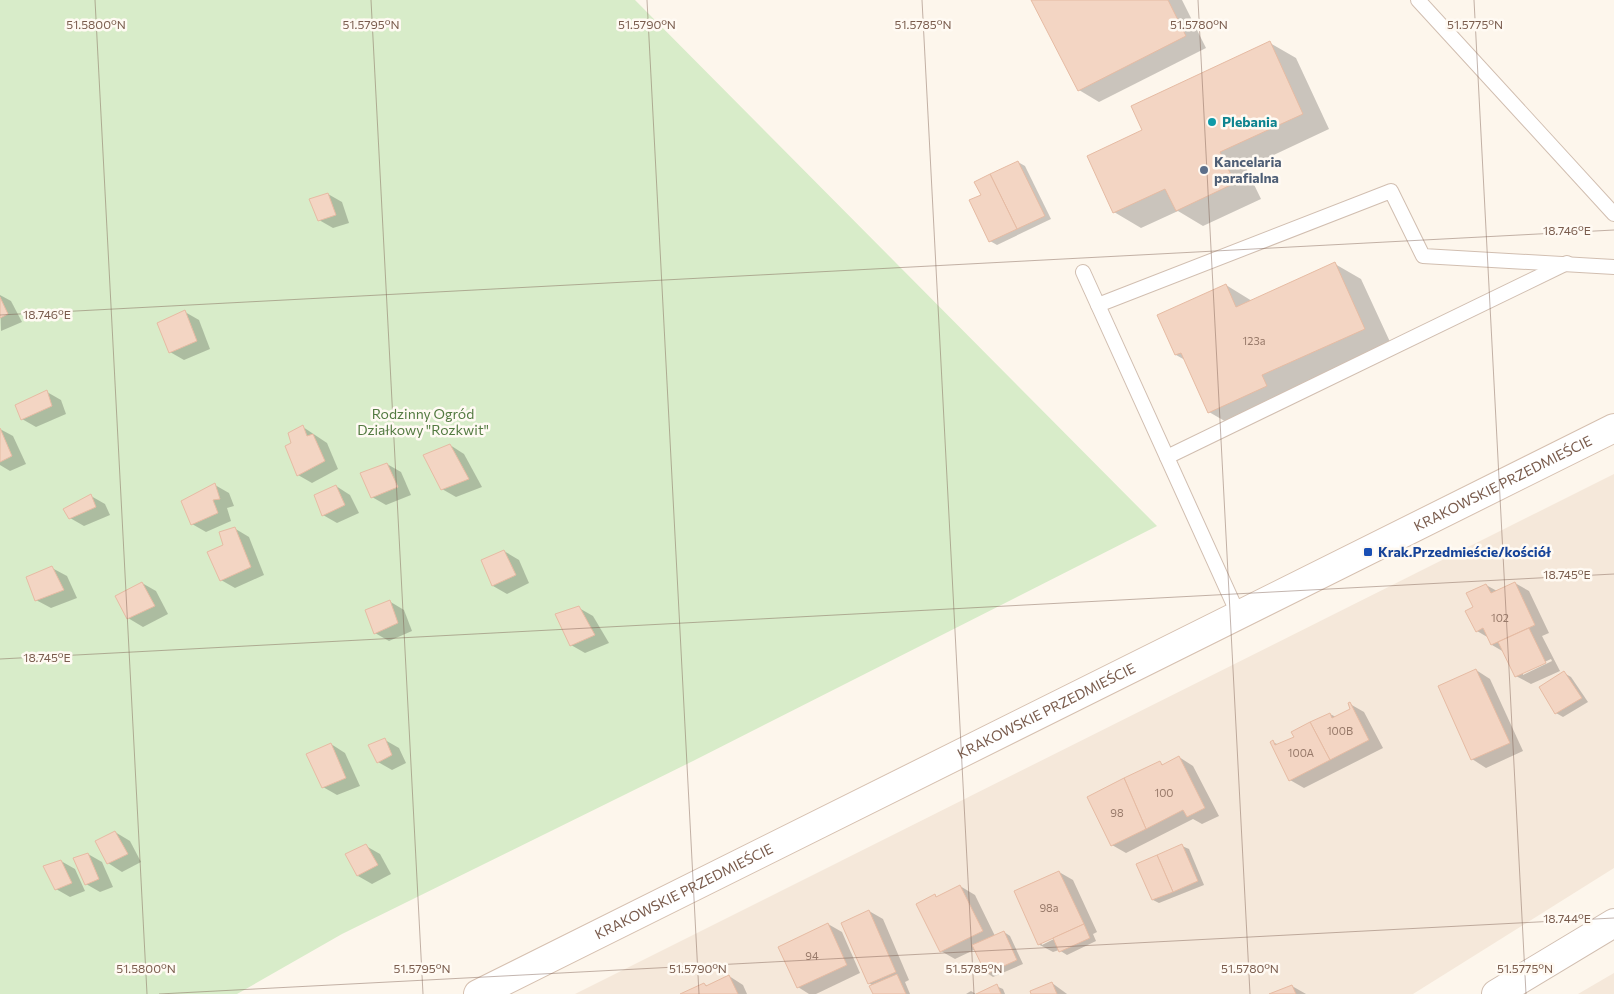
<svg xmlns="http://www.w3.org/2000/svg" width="1614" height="994" viewBox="0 0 1614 994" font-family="Commissioner,sans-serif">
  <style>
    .residential { fill: #f5e8da }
    .green { fill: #d8ecc9 }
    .shadow { fill: #0003; fill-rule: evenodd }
    .building { fill: #f3d5c3; stroke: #e6bba3 }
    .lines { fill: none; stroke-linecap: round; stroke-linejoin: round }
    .lane-casing { stroke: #d1beb0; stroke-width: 16 }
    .street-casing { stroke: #d1beb0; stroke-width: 30 }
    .secondary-casing { stroke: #d6c0b0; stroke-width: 30 }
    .lane { stroke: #fff; stroke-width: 14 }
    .street { stroke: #fff; stroke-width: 28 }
    .secondary { stroke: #fff; stroke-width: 28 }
    .ticks { fill: none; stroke: #7a5c4d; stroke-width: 1; stroke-opacity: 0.45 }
    .culture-dot { fill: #0f9aa8; stroke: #fffaf3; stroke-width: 2 }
    .service-dot { fill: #5c6f8a; stroke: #fffaf3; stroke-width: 2 }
    .transit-dot { fill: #1a4fb4; stroke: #fffaf3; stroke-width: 2 }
    .labels { text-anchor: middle; stroke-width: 5; stroke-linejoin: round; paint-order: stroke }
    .number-label { font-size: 11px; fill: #987a6a }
    .culture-label { font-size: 14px; font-weight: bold; fill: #0d838f; stroke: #fffaf3; text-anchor: start }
    .service-label { font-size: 14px; font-weight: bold; fill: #4e5e75; stroke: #fffaf3; text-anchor: start }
    .park-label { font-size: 14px; fill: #537a41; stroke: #fffaf3 }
    .street-label { font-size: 14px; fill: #7a5c4d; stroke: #fffaf3 }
    .transit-label { font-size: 14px; font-weight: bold; fill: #164399; stroke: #fffaf3; text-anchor: start }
    .ticks-label { font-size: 12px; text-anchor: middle; fill: #7a5c4d; stroke: #fffaf3; stroke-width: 5; stroke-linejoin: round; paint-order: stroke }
  </style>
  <rect width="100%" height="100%" fill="#fdf6ec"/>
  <g class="residential">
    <polygon points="1614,474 1614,868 1413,994 575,994"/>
    <polygon points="1614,973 1614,994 1578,994"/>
  </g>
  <polygon class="green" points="0,0 635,0 1157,526 693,761 342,934 237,994 0,994"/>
  <g class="shadow">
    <polygon points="1033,0 1182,0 1206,48 1099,102 1079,90"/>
    <polygon points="1270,43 1296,58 1329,129 1246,168 1261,199 1203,226 1178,211 1141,228 1114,212 1089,157 1144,131"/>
    <polygon points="1018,162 1025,166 1051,219 997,245 990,241 982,195"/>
    <polygon points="328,194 342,202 349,223 333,228 319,220"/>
    <polygon points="1335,264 1361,279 1391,344 1235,427 1209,412 1185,360 1176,355 1158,315 1226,285 1252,301"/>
    <polygon points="0,295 11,301 22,322 1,331"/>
    <polygon points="185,312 199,320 210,349 184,360 170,352"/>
    <polygon points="47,392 61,400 66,414 36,427 22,419"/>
    <polygon points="303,427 327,443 338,469 312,483 298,475 293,444"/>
    <polygon points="0,429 13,436 26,464 10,471 0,465"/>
    <polygon points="450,445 464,454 482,487 456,497 442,489"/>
    <polygon points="387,464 401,472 411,495 386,505 372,497"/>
    <polygon points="215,485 229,493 234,506 227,508 231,521 206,532 192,524"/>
    <polygon points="336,486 350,495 359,513 337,523 323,515"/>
    <polygon points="91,496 105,504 110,515 84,526 70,518"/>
    <polygon points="234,528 249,537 264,575 235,588 221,580 224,545"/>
    <polygon points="504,551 519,560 529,583 507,594 493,586 482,561"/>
    <polygon points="52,568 67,576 77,598 51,608 36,600"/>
    <polygon points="142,583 156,591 168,614 143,627 128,618 117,597"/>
    <path d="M1515,583L1529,591L1549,633L1542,636L1560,671L1531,684L1516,676L1504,652L1492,645L1489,638L1477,631L1475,607L1486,585L1497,591ZM1551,659L1552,661L1523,675V672Z"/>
    <polygon points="389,601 404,610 412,631 389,641 375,633"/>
    <polygon points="579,608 593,616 609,643 585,653 571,645"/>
    <polygon points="1476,670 1490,679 1523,751 1486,768 1472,759"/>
    <polygon points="1564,673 1571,677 1588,702 1563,717 1556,713 1541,687"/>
    <polygon points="1350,704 1364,712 1383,748 1304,788 1290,780 1273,742 1279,745 1295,738 1330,714 1336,717 1352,709"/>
    <polygon points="385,740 399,748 406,763 392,770 378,762"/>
    <polygon points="331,744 345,753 360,786 337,795 323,787"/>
    <polygon points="1179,757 1193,766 1219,816 1202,824 1193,819 1126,853 1112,845 1160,763 1164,765"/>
    <polygon points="115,832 130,841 141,862 122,872 108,863 97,842"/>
    <polygon points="366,846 380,854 391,874 372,884 358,876"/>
    <polygon points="1182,846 1189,849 1204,885 1159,903 1153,900"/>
    <polygon points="88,854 102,862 113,887 100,892 86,884"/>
    <polygon points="61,861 75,869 85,891 70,897 56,889"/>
    <path d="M1059,872L1073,880L1097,932L1093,934L1096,941L1067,955L1059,950L1053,952L1038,944ZM1054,936V939L1042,945L1041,942Z"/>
    <polygon points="960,886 975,895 995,936 1004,932 1010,936 1023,964 993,977 987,973 976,949 955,959 941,951 935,896 938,898"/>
    <polygon points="869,911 883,919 909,980 905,982 910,994 874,994 873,986 869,983"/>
    <polygon points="828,924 842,932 860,973 816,994 809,994 798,987"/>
    <polygon points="729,976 743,985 747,994 683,994 704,984 708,986"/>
    <polygon points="1052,983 1067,994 1033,994"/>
    <polygon points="996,986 1003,989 1005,994 979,994"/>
    <polygon points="1292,986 1306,994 1272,994"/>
    <polygon points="971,991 976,994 966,994"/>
  </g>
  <g class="building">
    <polygon points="1031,0 1168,0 1186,36 1078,91"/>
    <polygon points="1270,41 1303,114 1220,152 1235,183 1176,211 1165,189 1113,213 1087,156 1142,130 1131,106"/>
    <polygon points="1018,161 1045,216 1017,229 990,174"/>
    <polygon points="990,174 1017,229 989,242 969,200 981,195 974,182"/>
    <polygon points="328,193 336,215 318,221 309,199"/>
    <polygon points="1335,262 1365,329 1262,375 1267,386 1208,413 1181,353 1175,355 1157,315 1226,284 1236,307"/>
    <polygon points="0,297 8,314 0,318"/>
    <polygon points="185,310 197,341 169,353 157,323"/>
    <polygon points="47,390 52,406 21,420 15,405"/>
    <polygon points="303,425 307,436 313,434 325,461 297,476 285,446 291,443 288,433"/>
    <polygon points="0,428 12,456 0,462"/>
    <polygon points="450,444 469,479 441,490 423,455"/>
    <polygon points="387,463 398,487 371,498 360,473"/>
    <polygon points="215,483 220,499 213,500 218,513 191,525 181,501"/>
    <polygon points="336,485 345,505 322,516 314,495"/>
    <polygon points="91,494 96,507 69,519 63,509"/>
    <polygon points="235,527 251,567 220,581 207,552 223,545 219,532"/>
    <polygon points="504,550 516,575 492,586 481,560"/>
    <polygon points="52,566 64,590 35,601 26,577"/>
    <polygon points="142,582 155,606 127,619 115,596"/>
    <polygon points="1515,582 1535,625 1491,645 1483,628 1476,632 1465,611 1473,607 1466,593 1486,584 1491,593"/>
    <polygon points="390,600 398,623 374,634 365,610"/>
    <polygon points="579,606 595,635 570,646 555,614"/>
    <polygon points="1529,628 1546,663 1515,677 1498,642"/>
    <polygon points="1476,669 1510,743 1471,760 1438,686"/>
    <polygon points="1564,671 1582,698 1555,714 1539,687"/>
    <polygon points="1350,702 1369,740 1330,760 1310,722 1330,713 1332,718 1350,709 1348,703"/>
    <polygon points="1310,722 1330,760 1289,781 1270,742 1273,740 1275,745 1294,737 1291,732"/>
    <polygon points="385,738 392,755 377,763 368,745"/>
    <polygon points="331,743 346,778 322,788 306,754"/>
    <polygon points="1179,756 1205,808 1187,817 1183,810 1146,829 1124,778 1160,761 1162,765"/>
    <polygon points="1124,778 1146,829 1111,846 1087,797"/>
    <polygon points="115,831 128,854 107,864 95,841"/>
    <polygon points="366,844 378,865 357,876 345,854"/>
    <polygon points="1182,844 1198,881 1173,892 1157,855"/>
    <polygon points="88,853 99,879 85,885 73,858"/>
    <polygon points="1157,855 1173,892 1152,900 1136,864"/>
    <polygon points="61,860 72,883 55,890 43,866"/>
    <polygon points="1059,871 1084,924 1038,945 1014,891"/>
    <polygon points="960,885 983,931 940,952 916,904 935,894 936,897"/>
    <polygon points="869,910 896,972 868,984 841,923"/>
    <polygon points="828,923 847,965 797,988 778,947"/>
    <polygon points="1084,924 1090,938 1059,952 1053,938"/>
    <polygon points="1004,931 1017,960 986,974 972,945"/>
    <polygon points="897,974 906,994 873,994 869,986"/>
    <polygon points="729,975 738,994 680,994 704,983 706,986"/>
    <polygon points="1052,982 1057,994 1031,994 1030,991"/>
    <polygon points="997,984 1001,994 976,994"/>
    <polygon points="1292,985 1296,994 1269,994"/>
  </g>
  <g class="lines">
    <g class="lane-casing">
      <g id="lane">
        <polyline points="1418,0 1614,214"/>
        <polyline points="1083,272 1239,616"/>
        <polyline points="1098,305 1391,191 1423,256 1614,267"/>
        <polyline points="1167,457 1567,263"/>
      </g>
    </g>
    <g class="street-casing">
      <polyline id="street" points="1496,994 1614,923"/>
    </g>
    <g class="secondary-casing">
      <g id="secondary">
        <path id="s1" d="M478,994L1614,428"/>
      </g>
    </g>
    <use href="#lane" class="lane"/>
    <use href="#street" class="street"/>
    <use href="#secondary" class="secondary"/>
  </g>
  <path class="ticks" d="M95,0L147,994M371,0L423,994M647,0L699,994M922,0L974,994M1198,0L1250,994M1474,0L1526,994M0,315L1614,230M0,659L1614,574M159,994L1614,918"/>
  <circle class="culture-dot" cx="1212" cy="122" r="5"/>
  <circle class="service-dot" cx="1204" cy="170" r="5"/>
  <rect class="transit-dot" x="1363" y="547" width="10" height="10" rx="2.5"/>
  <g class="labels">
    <g class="number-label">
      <text x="1254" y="345">123a</text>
      <text x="1500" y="622">102</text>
      <text x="1340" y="735">100B</text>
      <text x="1301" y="757">100A</text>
      <text x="1164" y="797">100</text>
      <text x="1117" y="817">98</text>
      <text x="1049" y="912">98a</text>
      <text x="812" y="960">94</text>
    </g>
    <g class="culture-label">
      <text x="1222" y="127">Plebania</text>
    </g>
    <g class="service-label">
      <text x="1214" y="167">Kancelaria<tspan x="1214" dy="16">parafialna</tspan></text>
    </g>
    <g class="park-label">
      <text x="423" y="419">Rodzinny Ogród<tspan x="423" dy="16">Działkowy "Rozkwit"</tspan></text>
    </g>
    <g class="street-label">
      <text dy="5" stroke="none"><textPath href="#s1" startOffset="1145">KRAKOWSKIE PRZEDMIEŚCIE</textPath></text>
      <text dy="5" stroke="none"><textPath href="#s1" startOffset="635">KRAKOWSKIE PRZEDMIEŚCIE</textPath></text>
      <text dy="5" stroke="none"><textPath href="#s1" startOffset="230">KRAKOWSKIE PRZEDMIEŚCIE</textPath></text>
    </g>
    <g class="transit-label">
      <text x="1378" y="557">Krak.Przedmieście/kościół</text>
    </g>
  </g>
  <g class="ticks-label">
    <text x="96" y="29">51.5800°N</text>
    <text x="371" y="29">51.5795°N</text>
    <text x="647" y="29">51.5790°N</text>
    <text x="923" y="29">51.5785°N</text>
    <text x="1199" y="29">51.5780°N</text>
    <text x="1475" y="29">51.5775°N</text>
    <text x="1567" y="235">18.746°E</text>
    <text x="47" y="319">18.746°E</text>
    <text x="1567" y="579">18.745°E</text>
    <text x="47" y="662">18.745°E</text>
    <text x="1567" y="923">18.744°E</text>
    <text x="146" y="973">51.5800°N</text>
    <text x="422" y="973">51.5795°N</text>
    <text x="698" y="973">51.5790°N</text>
    <text x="974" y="973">51.5785°N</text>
    <text x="1250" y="973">51.5780°N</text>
    <text x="1525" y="973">51.5775°N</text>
  </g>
</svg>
